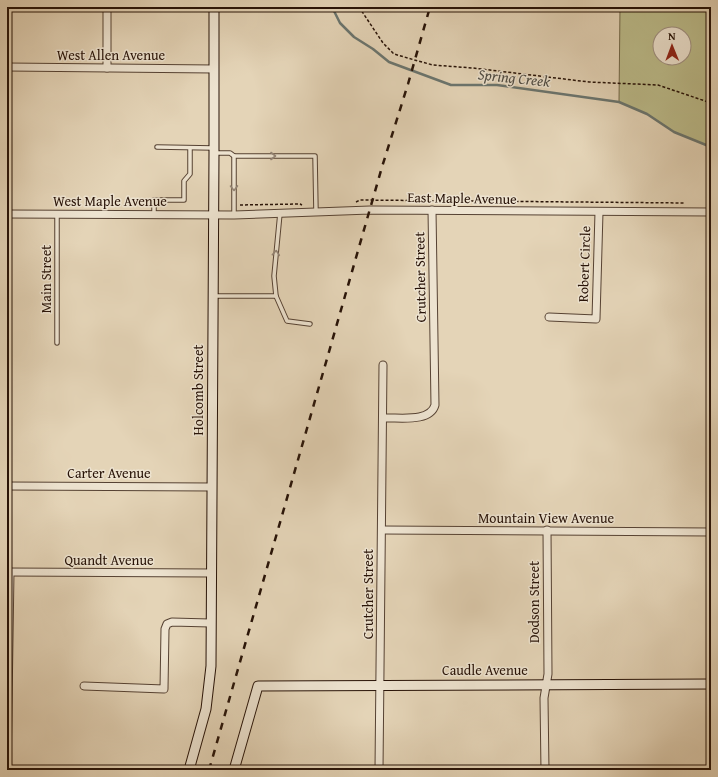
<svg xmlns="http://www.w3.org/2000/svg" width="718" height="777" viewBox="0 0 718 777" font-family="'Gentium Book Plus',serif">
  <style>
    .green { fill: #bbbb8a; stroke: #716648; fill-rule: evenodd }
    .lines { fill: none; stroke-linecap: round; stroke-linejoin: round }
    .stream { stroke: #6a756f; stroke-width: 2.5 }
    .lane-casing { stroke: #564233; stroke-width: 5.5 }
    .street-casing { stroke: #564233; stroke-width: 9 }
    .secondary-casing { stroke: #271207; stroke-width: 11 }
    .path { stroke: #271207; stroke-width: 1.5; stroke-dasharray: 3 2; stroke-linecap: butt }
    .lane { stroke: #ede3d0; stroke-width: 3.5 }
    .street { stroke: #ede3d0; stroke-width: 7 }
    .secondary { stroke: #ede3d0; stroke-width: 9 }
    .rail { stroke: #271207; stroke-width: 2.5; stroke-dasharray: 7 7; stroke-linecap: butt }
    .oneway { stroke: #948576 }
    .labels { text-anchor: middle; stroke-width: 3; stroke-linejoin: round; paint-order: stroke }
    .street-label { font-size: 14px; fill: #271207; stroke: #ede3d0 }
    .water-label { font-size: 15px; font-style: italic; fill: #4e4c44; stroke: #ede3d0 }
  </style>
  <rect width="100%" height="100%" fill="#e4d4b7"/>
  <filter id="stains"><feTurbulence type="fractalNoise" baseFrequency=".005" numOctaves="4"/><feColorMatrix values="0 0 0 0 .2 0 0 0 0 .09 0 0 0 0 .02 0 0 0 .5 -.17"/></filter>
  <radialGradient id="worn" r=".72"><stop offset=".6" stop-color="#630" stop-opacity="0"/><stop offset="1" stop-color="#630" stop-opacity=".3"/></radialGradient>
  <path class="green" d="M620,7H711V147L674,132L647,114L619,102ZM660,34H684V58H660Z"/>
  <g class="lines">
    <polyline class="stream" points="332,7 340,23 354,37 373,49 389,62 451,85 497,85 619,102 647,114 674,132 711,147"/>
    <g class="lane-casing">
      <g id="lane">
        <polyline points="157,147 213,148"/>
        <polyline points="215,153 230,153 234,156 234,215"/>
        <polyline points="234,156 315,156 316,212"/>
        <polyline points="57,214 57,343"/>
        <polyline points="154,214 154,200 184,200 184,181 190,174 190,148"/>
        <polyline points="214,296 276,296 274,276 280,213"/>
        <polyline points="276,296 287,321 310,324"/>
      </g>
    </g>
    <g class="street-casing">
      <g id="street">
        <polyline points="7,67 214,69"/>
        <polyline points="107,68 107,7"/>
        <polyline points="7,214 234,215 370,210 711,212"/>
        <polyline points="549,317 596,319 599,212"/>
        <path d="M383,418C398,417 430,423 435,405L432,210"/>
        <polyline points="7,486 212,487"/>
        <polyline points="382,530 711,532"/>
        <polyline points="7,572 211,573"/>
        <polyline points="711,684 711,763"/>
        <polyline points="84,686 164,689 165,629 167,624 172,622 210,623"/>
        <polyline points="7,770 10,572"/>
        <polyline points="379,770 383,365"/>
        <polyline points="545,770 544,698 548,674 547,530"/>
      </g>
    </g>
    <g class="secondary-casing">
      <g id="secondary">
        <polyline points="189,770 206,709 211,666 214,153 214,7"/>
        <polyline points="234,770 258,686 711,684"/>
      </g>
    </g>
    <g class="path">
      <polyline points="359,7 383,43 394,54 418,61 433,65 473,68 589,82 658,85 711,103"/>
      <polyline points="356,202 360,200 685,203"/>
      <polyline points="240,205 300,204 302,205"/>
    </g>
    <use href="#lane" class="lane"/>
    <use href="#street" class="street"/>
    <use href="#secondary" class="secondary"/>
    <polyline class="rail" points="209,770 382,167 408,84 430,7"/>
  </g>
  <defs><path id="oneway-chevron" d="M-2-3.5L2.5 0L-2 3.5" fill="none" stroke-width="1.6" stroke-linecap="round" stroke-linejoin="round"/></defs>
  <g class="oneway">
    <use href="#oneway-chevron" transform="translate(273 156)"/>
    <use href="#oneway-chevron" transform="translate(234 188) rotate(89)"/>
    <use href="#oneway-chevron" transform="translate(276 253) rotate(-85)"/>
  </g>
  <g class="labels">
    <g class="street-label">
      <text x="111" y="60">West Allen Avenue</text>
      <text transform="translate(462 198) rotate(1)" y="5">East Maple Avenue</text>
      <text x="110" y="206">West Maple Avenue</text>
      <text transform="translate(584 264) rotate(-88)" y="5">Robert Circle</text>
      <text transform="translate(420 277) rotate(-91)" y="5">Crutcher Street</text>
      <text transform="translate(46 279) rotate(-90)" y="5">Main Street</text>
      <text transform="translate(198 390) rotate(-90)" y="5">Holcomb Street</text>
      <text x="109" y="478">Carter Avenue</text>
      <text x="546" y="523">Mountain View Avenue</text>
      <text x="109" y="565">Quandt Avenue</text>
      <text transform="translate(368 594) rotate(-90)" y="5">Crutcher Street</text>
      <text transform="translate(534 602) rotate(-90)" y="5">Dodson Street</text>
      <text x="485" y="675">Caudle Avenue</text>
    </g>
    <g class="water-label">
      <text transform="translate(514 78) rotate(6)" y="5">Spring Creek</text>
    </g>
  </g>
  <rect width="718" height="777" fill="none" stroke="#e4d4b7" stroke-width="24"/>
  <rect x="8" y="8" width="702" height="761" fill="none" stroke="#271207" stroke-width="2"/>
  <rect x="12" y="12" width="694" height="753" fill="none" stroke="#271207"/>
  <g transform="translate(672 46) rotate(359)"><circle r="19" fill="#ede3d0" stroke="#9e8f80"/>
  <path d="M0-3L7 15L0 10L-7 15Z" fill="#8f2418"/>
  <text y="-6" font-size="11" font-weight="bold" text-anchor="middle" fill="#271207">N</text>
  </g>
  <rect width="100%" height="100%" filter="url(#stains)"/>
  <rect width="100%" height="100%" fill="url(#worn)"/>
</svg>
